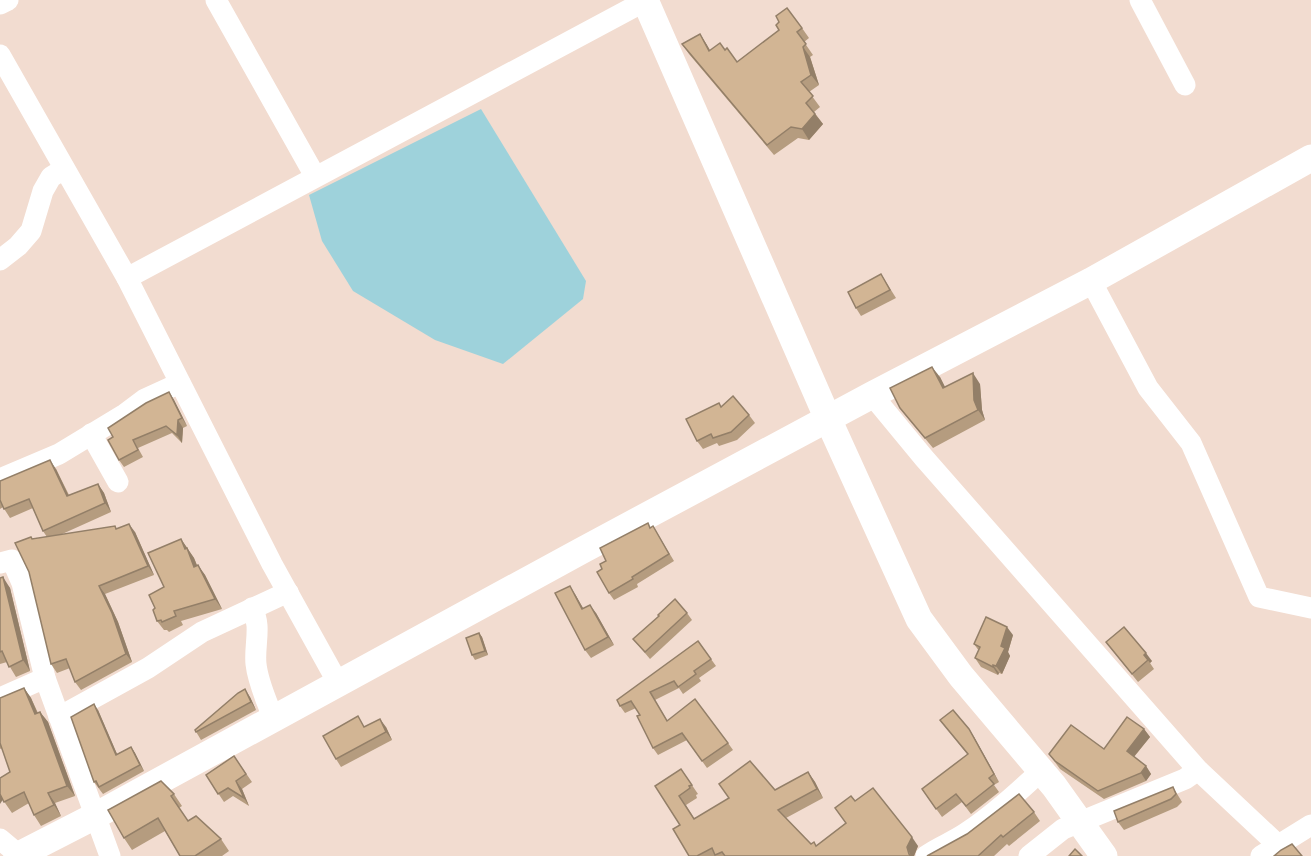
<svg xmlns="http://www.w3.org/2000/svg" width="1311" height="856" viewBox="0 0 1311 856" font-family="Cabin,sans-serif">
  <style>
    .water { fill: #9ed2db }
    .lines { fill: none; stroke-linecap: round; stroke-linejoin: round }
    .minor { stroke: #fff; stroke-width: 21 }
    .tertiary { stroke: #fff; stroke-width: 27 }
    .wall { fill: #b59c7f }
    .shaded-wall { fill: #937f68 }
    .building { fill: #d2b594; stroke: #937f68; stroke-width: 1.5 }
  </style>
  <rect width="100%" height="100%" fill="#f2dcd0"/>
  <polygon class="water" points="481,109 586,281 583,299 503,364 435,340 353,291 322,241 309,195"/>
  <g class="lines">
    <g class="minor">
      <polyline points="216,0 315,176"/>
      <polyline points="1140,0 1185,85"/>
      <polyline points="0,4 8,0"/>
      <polyline points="0,55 127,278 272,564 338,683"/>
      <polyline points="0,260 18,246 31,231 43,191 51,177 64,169"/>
      <polyline points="127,278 647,0"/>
      <polyline points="1091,281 1148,388 1191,443 1259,597 1311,608"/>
      <polyline points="872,395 924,458 1198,770 1278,845"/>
      <polyline points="91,434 118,482"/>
      <polyline points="0,479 59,454 125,414 145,399 180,383"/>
      <polyline points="0,563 12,560 22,583 45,678"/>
      <path d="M252,608C262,626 254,645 256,664C258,683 267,701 273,718"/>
      <polyline points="0,698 45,678 110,856"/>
      <polyline points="59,717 148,668 202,632 288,592"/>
      <polyline points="0,839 19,855"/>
      <path d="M926,856C938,847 953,842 966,833C993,815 1017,793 1041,771"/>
      <polyline points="1029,856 1063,829 1185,779 1198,770"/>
      <polyline points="1261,856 1311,825"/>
    </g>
    <g class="tertiary">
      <polyline points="645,0 828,419 919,619 961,676 1054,786 1104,856"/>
      <polyline points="17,856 95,816 581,551 872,395 1091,281 1311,158"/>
    </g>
  </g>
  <g class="wall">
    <polygon points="802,28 809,38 804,42 813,55 810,57 819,85 809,92 820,107 814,112 823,124 809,140 798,138 774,155 689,54 682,44 700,34 710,50 725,50 737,62 779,30"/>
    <polygon points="881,274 896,298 861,316 856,308"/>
    <polygon points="940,377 945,387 980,384 982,410 985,420 933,448 908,418 900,408"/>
    <polygon points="169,392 174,400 187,426 183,428 182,443 172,433 138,448 143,457 124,467 119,460 113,437"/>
    <polygon points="722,407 749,415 755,423 737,440 719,446 717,443 703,449 697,441"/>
    <polygon points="56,469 69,495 98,484 104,493 111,512 60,535 115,526 117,529 135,532 154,575 105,594 118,622 132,662 81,690 75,682 70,668 57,673 51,664 33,539 47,537 43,531 33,508 10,518 3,507 0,509 0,481"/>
    <polygon points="653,526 674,561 637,584 638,587 614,600 609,593 602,569 606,561"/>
    <polygon points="181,539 194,558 197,565 205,575 222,609 181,621 183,625 169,632 167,630 164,630 157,621 155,608 164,587"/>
    <polygon points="0,578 10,588 30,671 16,677 7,662 0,664"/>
    <polygon points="575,594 583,608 596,613 614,645 591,658 585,650"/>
    <polygon points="687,613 692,620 650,659 633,639"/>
    <polygon points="479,633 482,637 488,655 475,660 472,655"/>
    <polygon points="1013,635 1008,652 1010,656 1002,674 999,673 998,675 981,667 975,658 979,651 974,644"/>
    <polygon points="698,641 716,666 699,678 701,681 683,694 679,688 655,700 667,720 728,743 733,750 707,768 687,740 658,755 653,748 640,715 636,708 625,713 620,706"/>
    <polygon points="1106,642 1152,661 1150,663 1154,669 1138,682"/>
    <polygon points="24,688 31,698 38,713 40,712 48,722 75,796 55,803 61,816 41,826 34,815 29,803 12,813 3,800 10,772 2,748 0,749 0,698"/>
    <polygon points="250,697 256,710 201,740 195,730"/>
    <polygon points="98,710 117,754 131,747 135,753 144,771 103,794 94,782"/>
    <polygon points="940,720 969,729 974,737 999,782 994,785 999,792 971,814 962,802 942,817 922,789 968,755"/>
    <polygon points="365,726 386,727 392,740 341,767 336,759"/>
    <polygon points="1144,729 1150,737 1134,757 1146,766 1151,774 1146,781 1104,799 1060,769 1049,754 1104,749"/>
    <polygon points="234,756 252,782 242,789 249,806 233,796 224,802 206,775"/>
    <polygon points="681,769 698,794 696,795 697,798 686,805 694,818 775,790 808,772 815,782 823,798 786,818 811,844 816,846 846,823 835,808 855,801 918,846 914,856 689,856 680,825 655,786"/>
    <polygon points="1173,787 1182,802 1177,807 1124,830 1118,822"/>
    <polygon points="174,794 182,806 179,808 188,821 221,839 229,851 222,856 180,856 165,831 132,850 124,838 108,810"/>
    <polygon points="1034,812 1040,821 1009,846 1007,844 994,856 927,856"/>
  </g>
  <g class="shaded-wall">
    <polygon points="700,34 707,45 716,62 709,51"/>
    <polygon points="803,47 810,57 819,85 811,75"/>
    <polygon points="815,114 823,124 809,140 802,129"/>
    <polygon points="932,367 940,377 951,399 943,388"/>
    <polygon points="973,373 980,384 982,410 985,420 978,410 974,400"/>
    <polygon points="169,392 174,400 187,426 182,418"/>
    <polygon points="178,420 183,428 182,443 177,435"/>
    <polygon points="50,460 56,469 73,505 67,496"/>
    <polygon points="98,484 104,493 111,512 105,503"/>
    <polygon points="129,524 135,532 154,575 148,566"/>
    <polygon points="181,539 194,558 201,576 194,567"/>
    <polygon points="198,565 205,575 222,609 215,599"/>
    <polygon points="3,577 10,588 30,671 23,660"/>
    <polygon points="99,586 105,594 118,622 132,662 126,654"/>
    <polygon points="570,586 575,594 588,617 582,609"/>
    <polygon points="590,605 596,613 614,645 608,637"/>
    <polygon points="1007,627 1013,635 1008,652 1010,656 1002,674 996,666 1001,646"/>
    <polygon points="479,633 482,637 488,655 485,651"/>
    <polygon points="1146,653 1152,661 1150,663 1144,655"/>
    <polygon points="993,665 999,673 998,675 993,667"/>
    <polygon points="24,688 31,698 42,724 35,714"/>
    <polygon points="245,689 250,697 256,710 251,702"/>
    <polygon points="94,704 98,710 120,761 116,755"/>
    <polygon points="40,712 48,722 75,796 67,786"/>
    <polygon points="380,719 386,727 392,740 386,732"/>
    <polygon points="969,729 974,737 999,782 994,774"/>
    <polygon points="1144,729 1150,737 1132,759 1127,751"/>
    <polygon points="131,747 135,753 144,771 140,765"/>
    <polygon points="1146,766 1151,774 1146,781 1141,773"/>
    <polygon points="808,772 815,782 823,798 817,789"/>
    <polygon points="236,781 242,789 249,806 244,798"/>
    <polygon points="0,793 4,798 0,804"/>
    <polygon points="48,793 55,803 61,816 54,805"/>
    <polygon points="912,837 918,846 914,856 911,856 907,847"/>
  </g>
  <g class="building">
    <polygon points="787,8 802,28 797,32 806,44 803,47 811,75 801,82 813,96 806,103 815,114 802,129 791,127 767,145 682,44 700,34 709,51 720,43 725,50 727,48 737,62 779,30 776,25 779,22 776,16"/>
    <polygon points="881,274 890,290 856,308 848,292"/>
    <polygon points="932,367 943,388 973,373 974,400 978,410 925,438 900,408 890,388"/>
    <polygon points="169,392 182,418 178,420 177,435 166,426 133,440 138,450 119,460 108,440 113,437 108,428 146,403"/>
    <polygon points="733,396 749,415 731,432 713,438 711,434 697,441 686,419 719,403 721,407"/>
    <polygon points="50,460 67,496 98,484 105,503 43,531 29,499 4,509 0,500 0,481"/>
    <polygon points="648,523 650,528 653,526 669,554 632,577 633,579 609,593 597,572 602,569 600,564 606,561 600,548"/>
    <polygon points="129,524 148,566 99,586 112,613 126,654 75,682 66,659 51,664 29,572 15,543 31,537 32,539 115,526 116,529"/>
    <polygon points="181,539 185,549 187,548 194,567 198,565 215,599 174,611 176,616 162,622 161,620 157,621 153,610 155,608 149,595 164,587 148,553"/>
    <polygon points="3,577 23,660 9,667 2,651 0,652 0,578"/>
    <polygon points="570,586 582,609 590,605 608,637 585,650 555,593"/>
    <polygon points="675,599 687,613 645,652 633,639 659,616 658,615"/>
    <polygon points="986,617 1007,627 1001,646 1005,648 996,666 993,665 993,667 975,658 980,647 974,644"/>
    <polygon points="1124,627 1146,653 1144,655 1148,660 1132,674 1106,642"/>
    <polygon points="479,633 485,651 472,655 466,638"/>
    <polygon points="698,641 711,659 694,671 696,674 678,687 674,681 650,692 667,721 695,699 728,743 702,761 682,733 653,748 637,716 640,715 631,701 620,706 617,700"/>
    <polygon points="24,688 35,714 40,712 67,786 48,793 54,805 34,815 24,792 4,802 0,794 0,778 10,772 0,743 0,698"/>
    <polygon points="245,689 251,702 196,732 195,730 238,693"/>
    <polygon points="94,704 116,755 131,747 140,765 99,787 96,781 94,782 71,717"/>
    <polygon points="953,710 969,729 994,774 989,778 994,784 966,806 956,794 936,809 922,789 968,754 940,720"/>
    <polygon points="358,716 364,727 380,719 386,732 336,759 323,736"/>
    <polygon points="1127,717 1144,729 1127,751 1146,766 1141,773 1098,791 1055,761 1049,754 1071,725 1104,749"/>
    <polygon points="234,756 246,774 236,781 244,798 228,788 218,794 206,775"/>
    <polygon points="750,761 775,790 808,772 817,789 778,810 811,844 814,842 816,846 846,823 835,808 851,796 855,801 873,788 912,837 907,847 909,854 911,856 725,856 722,852 715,855 712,848 697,856 689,856 673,829 680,825 655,786 681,769 692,785 689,786 690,788 679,796 694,819 729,798 719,784"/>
    <polygon points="161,781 174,794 171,796 188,821 196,816 221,839 195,856 180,856 158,818 124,838 108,810"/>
    <polygon points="1173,787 1176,794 1171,799 1118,822 1114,811"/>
    <polygon points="1019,794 1034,812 1003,837 1001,835 978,856 927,856 967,834"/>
    <polygon points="1292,844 1302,856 1274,856 1281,850"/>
    <polygon points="1075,849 1082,856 1069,856"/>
  </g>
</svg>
